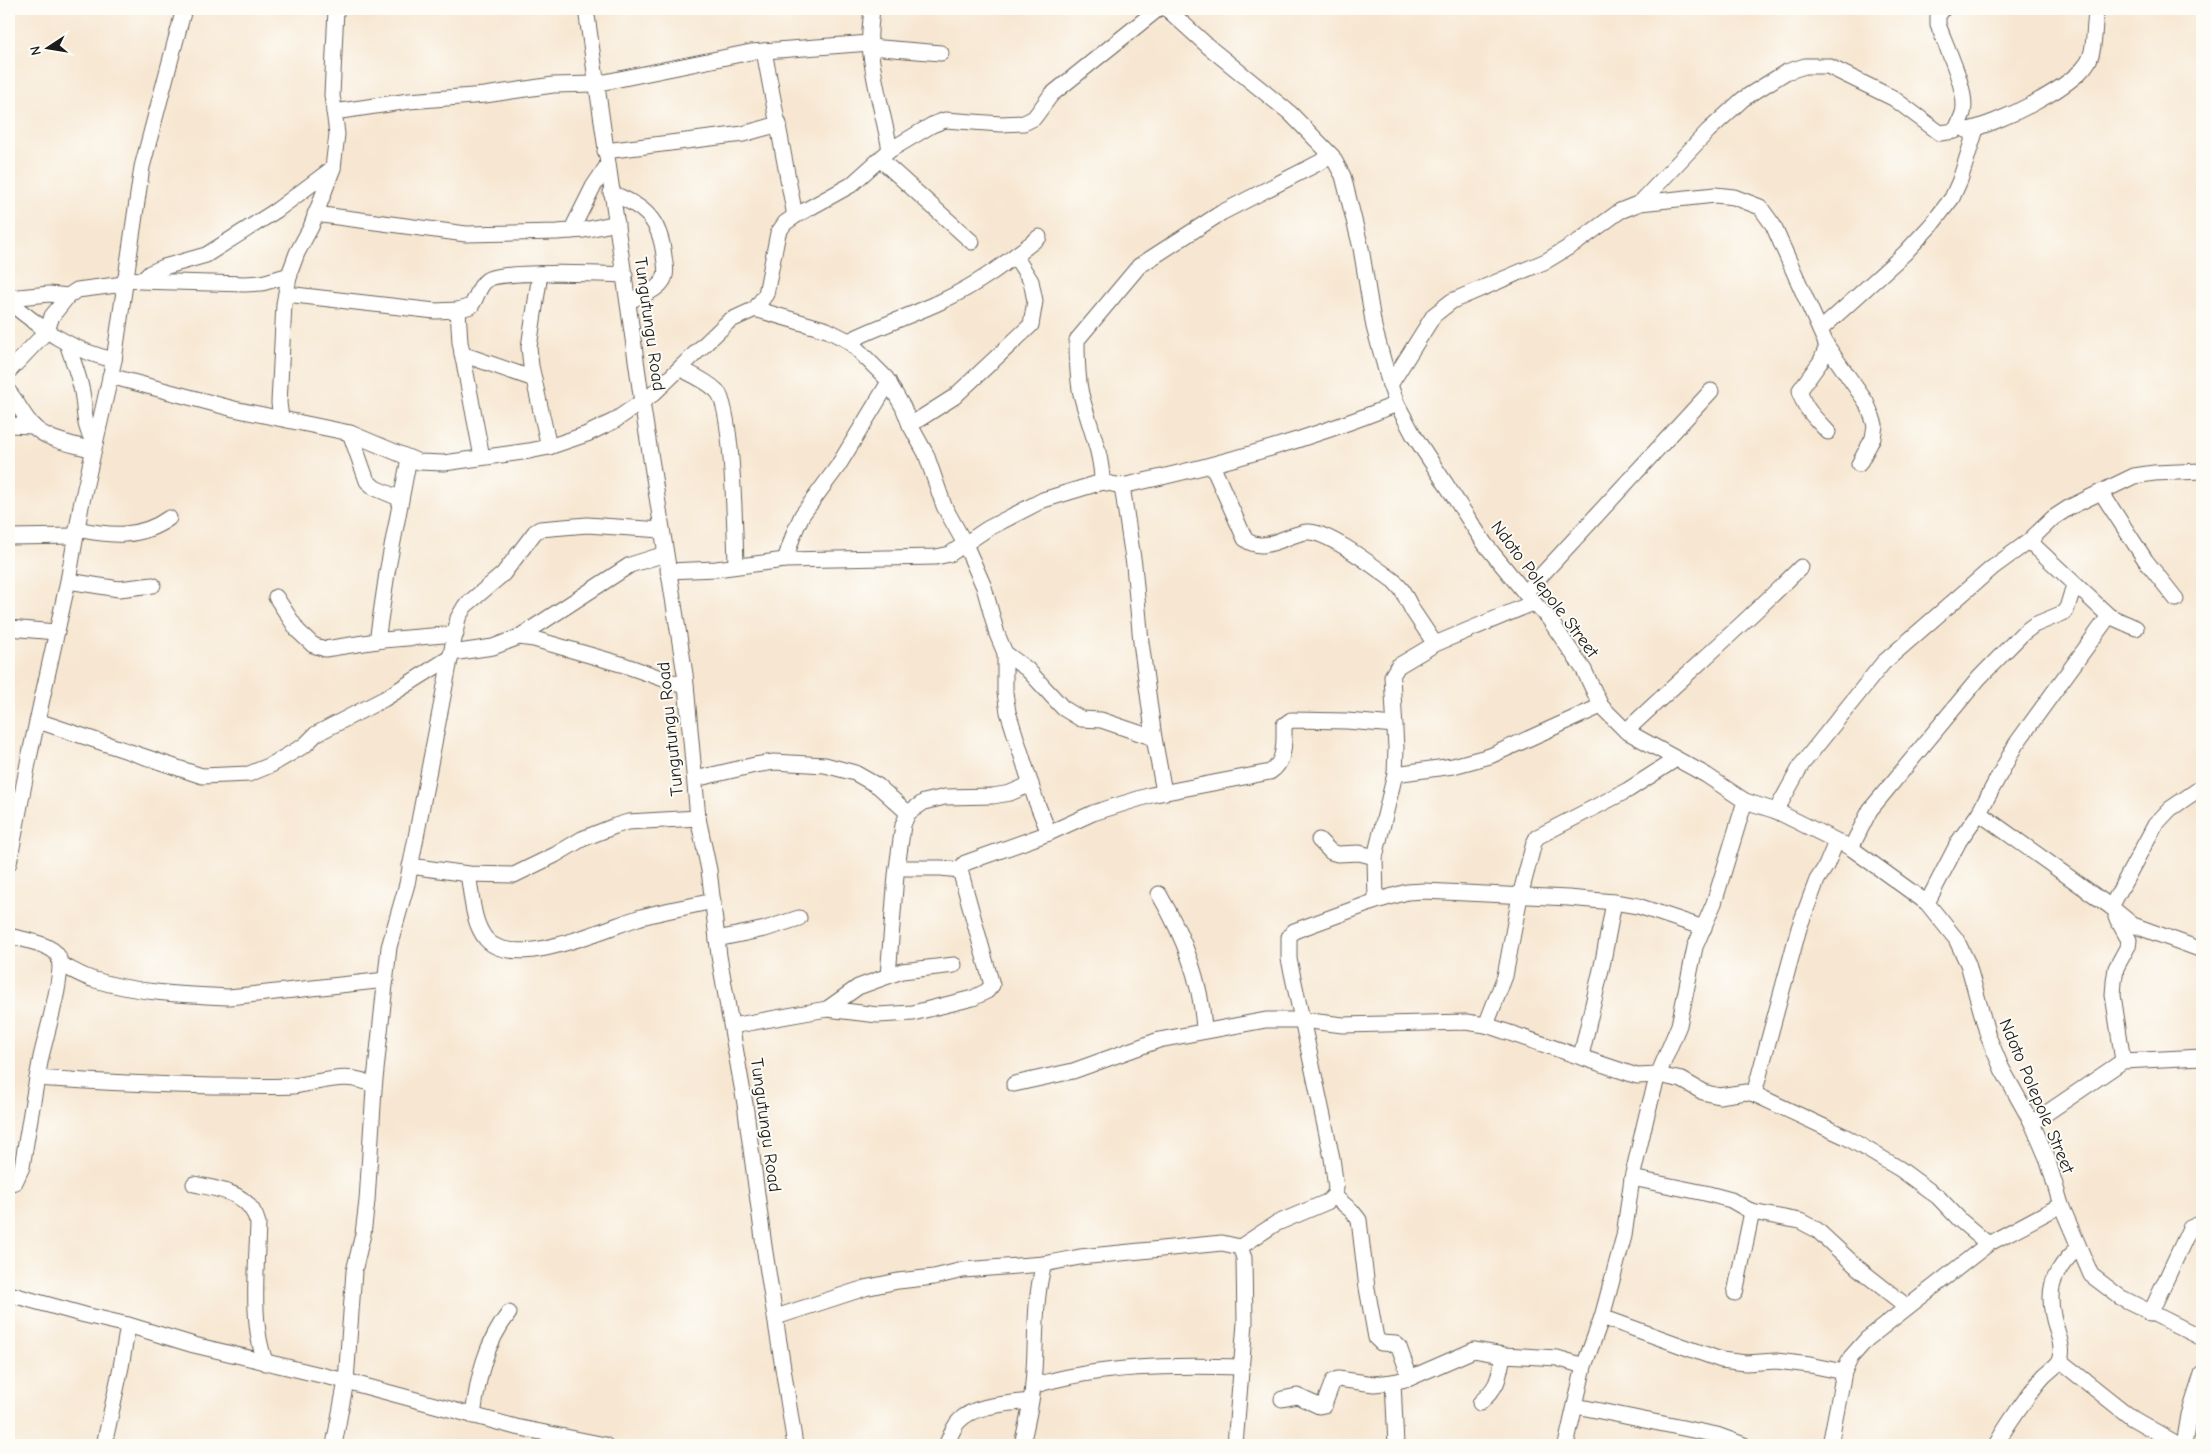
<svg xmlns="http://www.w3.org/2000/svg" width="2211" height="1454" viewBox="0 0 2211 1454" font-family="'Comic Neue',sans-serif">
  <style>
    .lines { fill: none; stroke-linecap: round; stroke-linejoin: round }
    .minor-casing { stroke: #69635c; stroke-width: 17 }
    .minor { stroke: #fff; stroke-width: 15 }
    .labels { text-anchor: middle; stroke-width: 4; stroke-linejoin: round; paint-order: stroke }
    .street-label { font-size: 18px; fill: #1c1c1c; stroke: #fdfcf7 }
  </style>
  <rect width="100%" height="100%" fill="#fdfcf7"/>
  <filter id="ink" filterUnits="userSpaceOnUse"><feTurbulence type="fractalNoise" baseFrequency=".02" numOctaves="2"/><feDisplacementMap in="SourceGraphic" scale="10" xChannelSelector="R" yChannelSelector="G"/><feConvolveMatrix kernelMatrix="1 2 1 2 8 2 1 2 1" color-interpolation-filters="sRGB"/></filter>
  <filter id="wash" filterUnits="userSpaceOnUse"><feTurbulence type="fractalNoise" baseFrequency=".0096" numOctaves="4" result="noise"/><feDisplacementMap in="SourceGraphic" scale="20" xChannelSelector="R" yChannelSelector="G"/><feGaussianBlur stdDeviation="1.12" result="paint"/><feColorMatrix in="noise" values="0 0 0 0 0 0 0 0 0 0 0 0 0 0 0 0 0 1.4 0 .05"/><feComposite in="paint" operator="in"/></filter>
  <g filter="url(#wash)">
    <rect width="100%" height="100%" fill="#f7e7d2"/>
  </g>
  <g filter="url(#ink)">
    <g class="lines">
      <g class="minor-casing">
        <g id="minor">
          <polyline points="586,9 642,402 685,674 698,818 709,870 719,956 745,1104 764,1246 795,1445"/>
          <path d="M872,9C871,20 869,32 870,44C872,79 884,115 890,150"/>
          <polyline points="1167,9 1210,48 1290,113 1332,156 1343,176 1361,248 1374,327 1390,385"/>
          <polyline points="870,47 941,53"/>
          <polyline points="764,51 795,216"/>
          <polyline points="334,112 409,101 485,95 553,85 595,84 751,52 870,43"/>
          <path d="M1966,130C1994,126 2080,85 2090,58C2096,43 2093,25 2097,9"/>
          <polyline points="605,151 743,134 779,124"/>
          <polyline points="881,160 972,242"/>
          <path d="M611,193C644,206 660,219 664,256C665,265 668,274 662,282C655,292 639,296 629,301"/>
          <path d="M1640,203L1708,131L1743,99L1786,72L1805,66H1828L1893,98L1940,133L1955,131C1958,125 1961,119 1963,113C1969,92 1945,45 1938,24V16L1943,9"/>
          <polyline points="315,214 466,234 557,232 584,230 617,223"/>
          <polyline points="571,231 593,187 607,166"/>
          <polyline points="540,274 529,347 531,366 549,447"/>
          <polyline points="125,279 143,280 150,273 164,267 206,255 277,210 333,168"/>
          <polyline points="139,281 245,284 262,283 290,275"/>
          <path d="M286,294L435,311L458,310L471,306C477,298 479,285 487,280C499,270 603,274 625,275"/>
          <polyline points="9,298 49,294 68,296"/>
          <path d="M9,302C44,330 69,350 114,360"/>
          <polyline points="755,309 827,330 849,341 886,378 903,407 910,425 926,454 944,506 965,544 984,587 997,634 1005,653 1005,693 1008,712 1036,801 1049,833"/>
          <polyline points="458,310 460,342 482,457"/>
          <polyline points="1820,330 1904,254 1932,224 1952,198 1960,180 1976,129"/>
          <path d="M849,341C879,326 910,316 940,302C977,285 1008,262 1039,237"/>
          <path d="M67,343C72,359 79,375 82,392C86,413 82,424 95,444"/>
          <path d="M1827,346L1821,361L1800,390C1802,407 1817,420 1828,432"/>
          <polyline points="462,354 534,379"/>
          <path d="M681,369C693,375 707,381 717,391C733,408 735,536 736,565"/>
          <polyline points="9,371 47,331 52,316 68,296 77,290 124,284"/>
          <polyline points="110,376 234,409 350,433 419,462 444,463 529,451 549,447 587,434 614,421 653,394 729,321 755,309 766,294 778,233 785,223 795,216 851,185 890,150 932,125 945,120 1001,124 1024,123 1034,118 1051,95 1158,9"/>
          <path d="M9,392C17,402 23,415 32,425C47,441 73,444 93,450"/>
          <polyline points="281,418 279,403 284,304 290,272 297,253 311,227 333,168 337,134 332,95 336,9"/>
          <polyline points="9,425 33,426"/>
          <polyline points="910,425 954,397 1031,325 1035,301 1031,281 1015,256"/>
          <polyline points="350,433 367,481 375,488 401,499"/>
          <polyline points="1859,464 1873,438 1875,425 1872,416 1866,402 1827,346 1773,225 1760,207 1734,197 1715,195 1640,203 1620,211 1579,241 1546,261 1452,301 1434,315 1390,385 1397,404 1413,434 1485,544 1525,593 1549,619 1584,670 1601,706 1626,731 1706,775 1745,801 1776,811 1851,848 1927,903 1956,939 1968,964 1988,1036 2002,1069 2032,1123 2047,1158 2061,1205 2091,1275 2120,1297 2202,1338"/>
          <path d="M1212,465L1245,539C1263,555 1286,534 1307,532C1327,530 1376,568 1394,581L1402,590L1413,611L1435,644"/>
          <path d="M1102,482C1102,452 1088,423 1081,394C1077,376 1077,358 1077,340L1139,266L1221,213L1332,156"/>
          <polyline points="1122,486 1134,565 1141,642 1154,738 1164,792"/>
          <polyline points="2101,492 2146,561 2176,599"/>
          <path d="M77,529C110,536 140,539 169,518"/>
          <polyline points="9,537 76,536"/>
          <polyline points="2029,541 2109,616 2136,628"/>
          <polyline points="785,560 794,533 802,515 838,466 889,382"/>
          <path d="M668,571L716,569L785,560L936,557L950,554L987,529L1043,500L1102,482L1122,486C1216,466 1308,440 1397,404"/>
          <polyline points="68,581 119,589 153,585"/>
          <polyline points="1525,593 1711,391"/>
          <polyline points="276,597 298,631 313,645 325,649 383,640 456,634"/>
          <polyline points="9,628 56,632"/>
          <polyline points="519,637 630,565 665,554"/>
          <polyline points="377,641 387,573 409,458"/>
          <polyline points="452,653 493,647 519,637 534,639 624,665 686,687"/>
          <polyline points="1005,653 1027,669 1063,708 1081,719 1101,720 1154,738"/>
          <polyline points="38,721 202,776 249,774 271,765 305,745 316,734 384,699 451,657"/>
          <path d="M1626,731C1684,676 1744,624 1801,567"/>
          <polyline points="1395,774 1453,766 1490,756 1601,706"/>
          <polyline points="695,779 755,765 774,762 825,765 855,773 878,786 908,813"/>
          <polyline points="1776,811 1802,764 1883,663 1992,568 2029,541 2053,518 2070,507 2134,476 2154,473 2202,471"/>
          <polyline points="1979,813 2111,907 2133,925 2202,950"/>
          <polyline points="1319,840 1331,852 1338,854 1359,853 1375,857"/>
          <polyline points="1851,848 1870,810 1979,678 2022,634 2034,625 2063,613 2067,608 2074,585"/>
          <polyline points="9,863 29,758 68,581 81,506 114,360 142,167 184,9"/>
          <polyline points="410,866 468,874 514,875 555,855 582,839 615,826 628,822 698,818"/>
          <polyline points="897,868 941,868 960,870"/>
          <path d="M468,874C472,895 472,922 486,939C514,971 604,929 638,918C662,911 688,907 713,901"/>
          <path d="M1159,894C1183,935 1202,983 1204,1031"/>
          <polyline points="1376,901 1375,857 1395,774 1396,748 1392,676 1398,666 1435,644 1533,603"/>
          <polyline points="1927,903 1959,841 1979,813 2016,744 2109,616"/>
          <polyline points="2111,907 2155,825 2170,809 2202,787"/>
          <polyline points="2116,917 2129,940 2128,946 2116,968 2114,982 2113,995 2123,1061"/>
          <path d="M9,936C21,939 52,944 58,956C66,970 45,1038 41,1057C34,1094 28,1130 22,1167L15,1182L9,1183"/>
          <polyline points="717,939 765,929 799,918"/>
          <path d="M60,964C71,969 83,977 95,980C137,993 185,995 229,997L386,980"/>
          <polyline points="888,976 896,875 903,825 908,813 924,802 945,797 993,796 1010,793 1031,784"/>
          <polyline points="827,1009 858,987 902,971 954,965"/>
          <polyline points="1486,1025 1505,976 1520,896 1534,843 1537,837 1628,790 1676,759"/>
          <path d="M732,1026L827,1009L878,1015L913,1013L973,998L987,991L992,985L960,870L965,863L1049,833L1093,813L1151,795L1270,772C1286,762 1284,742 1284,725L1291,720L1347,721L1395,725"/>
          <polyline points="1581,1056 1603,961 1614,902"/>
          <path d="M37,1078C102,1082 166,1086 231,1086C252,1086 272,1087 293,1086C320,1083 349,1070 374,1086"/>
          <polyline points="1014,1084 1073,1071 1159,1040 1266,1020 1302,1020 1343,1025 1466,1022 1486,1025 1637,1076 1658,1075 1682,1080 1703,1092 1719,1096 1746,1092 1754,1094 1846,1137 1900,1169 1938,1197 1961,1221 1988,1244"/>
          <polyline points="1754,1094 1799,928 1817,880 1826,866 1836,842"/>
          <polyline points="2032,1123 2123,1061 2202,1057"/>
          <polyline points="1632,1178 1705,1193 1731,1200 1752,1212 1800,1221 1817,1230 1858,1268 1906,1306"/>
          <path d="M194,1184C222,1190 249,1192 258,1223C257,1264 250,1326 266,1363"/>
          <polyline points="1334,1196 1352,1211 1359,1220 1367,1288 1376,1338 1381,1343 1396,1344 1399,1347 1410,1378"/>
          <polyline points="1240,1247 1275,1224 1327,1202 1334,1196 1336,1188 1332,1158 1289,959 1289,937 1294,931 1376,901 1407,892 1424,891 1568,898 1614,902 1638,906 1704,928"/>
          <polyline points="1735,1293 1752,1212"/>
          <polyline points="9,1294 85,1315 128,1325 194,1345 346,1381 516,1427 605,1445"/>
          <polyline points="2150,1314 2190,1228 2202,1223"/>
          <polyline points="776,1317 865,1288 898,1281 934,1277 963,1270 1044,1264 1080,1257 1222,1243 1240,1247 1244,1258 1245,1323 1235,1445"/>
          <polyline points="1602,1317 1721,1360 1746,1363 1776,1361 1810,1365 1844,1372"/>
          <polyline points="2060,1361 2132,1418 2179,1445"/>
          <polyline points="1393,1382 1396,1445"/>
          <path d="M1033,1386C1100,1365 1173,1365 1242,1367"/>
          <polyline points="1282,1399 1297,1396 1319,1406 1324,1405 1333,1381 1338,1379 1374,1384 1393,1382 1410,1378 1474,1350 1503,1355 1557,1358 1584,1366"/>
          <path d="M1480,1403C1499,1385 1498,1381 1503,1355"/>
          <polyline points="1576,1406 1717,1435 1744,1445"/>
          <path d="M473,1416C478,1377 485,1344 509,1313"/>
          <polyline points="104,1445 121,1367 128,1325"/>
          <polyline points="334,1445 346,1381 354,1271 363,1234 367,1201 374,1089 389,947 407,884 458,618 465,606 503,574 535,532 540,529 587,525 662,530"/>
          <path d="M946,1445C950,1438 953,1427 959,1421C975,1404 1009,1404 1030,1401"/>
          <path d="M1022,1445C1026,1425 1032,1404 1033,1384C1037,1344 1033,1302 1044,1264"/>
          <polyline points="1566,1445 1584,1366 1602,1317 1624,1236 1632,1178 1647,1114 1658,1075 1679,1025 1695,947 1714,903 1745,801"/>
          <polyline points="1830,1445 1844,1372 1851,1357 1867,1339 1988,1244 2061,1205"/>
          <path d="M1996,1445C2004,1429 2031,1390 2044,1376C2049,1371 2057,1366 2060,1360C2064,1351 2059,1338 2057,1330C2045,1294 2050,1273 2078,1248"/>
          <polyline points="2184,1445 2189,1415 2202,1374"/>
        </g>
      </g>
      <use href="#minor" class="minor"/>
    </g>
  </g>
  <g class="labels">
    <g class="street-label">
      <text transform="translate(650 324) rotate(82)" y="6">Tungutungu Road</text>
      <text transform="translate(1545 589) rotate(53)" y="6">Ndoto Polepole Street</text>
      <text transform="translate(670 729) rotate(-96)" y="6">Tungutungu Road</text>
      <text transform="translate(2037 1096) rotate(67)" y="6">Ndoto Polepole Street</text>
      <text transform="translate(766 1125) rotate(82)" y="6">Tungutungu Road</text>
    </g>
  </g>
  <rect width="2211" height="1454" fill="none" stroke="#fdfcf7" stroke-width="30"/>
  <g transform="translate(48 48) rotate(258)" stroke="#fdfcf7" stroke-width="4" paint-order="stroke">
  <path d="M0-4L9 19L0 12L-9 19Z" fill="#1c1c1c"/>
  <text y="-8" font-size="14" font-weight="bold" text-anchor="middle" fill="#1c1c1c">N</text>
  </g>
</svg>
